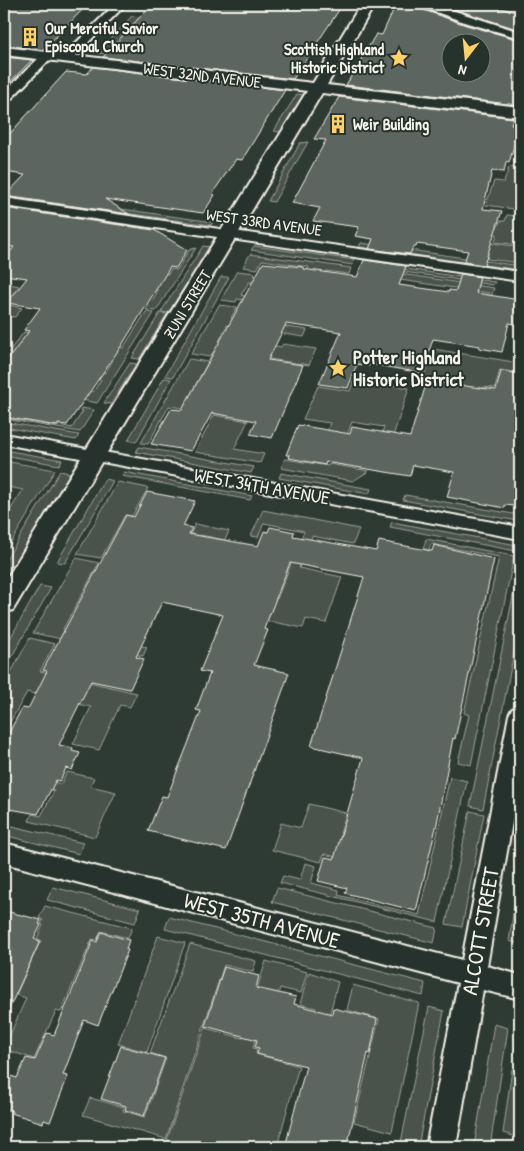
<svg xmlns="http://www.w3.org/2000/svg" width="524" height="1151" viewBox="0 0 524 1151" font-family="'Patrick Hand',sans-serif">
  <style>
    .green { fill: #48524c; stroke: #9ea29a }
    .building { fill: #5c655e; stroke: #f4f1e8; fill-rule: evenodd }
    .lines { fill: none; stroke-linecap: round; stroke-linejoin: round }
    .minor-casing { stroke: #f4f1e8; stroke-width: 4 }
    .tertiary-casing { stroke: #f4f1e8; stroke-width: 4 }
    .minor { fill: #26332d; fill-rule: evenodd }
    .tertiary { fill: #26332d; fill-rule: evenodd }
    .labels { text-anchor: middle; stroke-width: 4; stroke-linejoin: round; paint-order: stroke }
    .far-poi-label { font-size: 16px; font-weight: bold; fill: #f4f1e8; stroke: #26332d; text-anchor: start }
    .far-street-label { font-size: 16px; fill: #f4f1e8; stroke: #26332d }
    .poi-label { font-size: 19px; font-weight: bold; fill: #f4f1e8; stroke: #26332d; text-anchor: start }
    .street-label { font-size: 19px; fill: #f4f1e8; stroke: #26332d }
    .near-street-label { font-size: 22px; fill: #f4f1e8; stroke: #26332d }
  </style>
  <rect width="100%" height="100%" fill="#2e3b34"/>
  <filter id="ink" filterUnits="userSpaceOnUse"><feTurbulence type="fractalNoise" baseFrequency=".02" numOctaves="2"/><feDisplacementMap in="SourceGraphic" scale="10" xChannelSelector="R" yChannelSelector="G"/><feConvolveMatrix kernelMatrix="1 2 1 2 8 2 1 2 1" color-interpolation-filters="sRGB"/></filter>
  <g filter="url(#ink)">
    <g class="green">
      <polygon points="132,16 140,17 118,40 184,48 186,63 97,53"/>
      <polygon points="297,94 303,95 280,132 274,131"/>
      <polygon points="308,142 274,202 268,201 300,143"/>
      <polygon points="509,167 520,169 520,210 486,205 494,181 504,182"/>
      <polygon points="114,208 213,222 211,225 111,211"/>
      <polygon points="507,215 520,216 520,245 495,242 497,234 477,232 479,224 498,227 500,221 505,221"/>
      <polygon points="472,240 520,247 520,263 487,259 489,249"/>
      <polygon points="361,243 520,266 520,270 359,247"/>
      <polygon points="203,246 210,247 168,313 161,312"/>
      <polygon points="254,246 354,260 353,265 251,250"/>
      <polygon points="196,248 156,311 146,310 158,291 152,289 160,273 168,274 171,269 177,270 189,250"/>
      <polygon points="250,254 351,268 349,274 326,271 324,276 306,273 309,267 262,260 257,269 243,267"/>
      <polygon points="372,264 495,282 493,285 370,267"/>
      <polygon points="368,269 494,288 491,297 488,297 489,293 366,275"/>
      <polygon points="237,271 255,273 254,276 316,291 249,282 241,295 248,297 246,300 237,299 236,302 221,300"/>
      <polygon points="221,277 229,277 173,377 165,376"/>
      <polygon points="4,283 19,286 5,304 22,308 15,317 4,316"/>
      <polygon points="219,305 237,307 231,318 307,330 304,337 227,325 219,341 269,349 271,345 281,347 283,344 316,349 309,365 214,351 210,357 191,354"/>
      <polygon points="146,312 154,313 97,403 82,400 88,391 93,392 101,380 97,379 101,372 105,373 112,362 32,359 6,355 24,332 123,348"/>
      <polygon points="160,313 167,314 139,359 132,358"/>
      <polygon points="433,349 520,363 520,373 500,370 495,388 483,387 477,410 449,398 453,383 423,378"/>
      <polygon points="189,359 208,362 183,408 169,406 148,444 141,443"/>
      <polygon points="130,363 136,364 111,404 104,403"/>
      <polygon points="164,378 171,379 136,442 128,440"/>
      <polygon points="354,379 409,388 389,448 378,446 384,427 352,422 347,435 327,432 330,423 303,419 318,386 350,391"/>
      <polygon points="4,398 19,400 7,418 57,427 59,425 72,428 83,411 80,410 81,408 94,410 80,432 4,419"/>
      <polygon points="214,415 248,421 234,449 264,454 260,463 195,452"/>
      <polygon points="4,422 79,435 76,440 4,427"/>
      <polygon points="139,447 254,467 251,473 136,452"/>
      <polygon points="4,450 62,460 59,465 4,455"/>
      <polygon points="285,459 328,466 329,464 369,471 353,481 281,468"/>
      <polygon points="4,461 55,470 4,554 4,520 23,490 4,486"/>
      <polygon points="60,471 70,473 4,582 4,563"/>
      <polygon points="124,472 252,496 250,500 122,476"/>
      <polygon points="281,473 371,489 369,494 279,478"/>
      <polygon points="105,479 113,481 65,563 57,562"/>
      <polygon points="118,482 148,488 132,516 125,515 101,558 77,554"/>
      <polygon points="405,495 519,515 518,521 403,500"/>
      <polygon points="263,510 359,529 353,544 312,536 299,568 342,577 326,623 306,619 303,628 253,618 262,596 277,599 304,531 264,523 258,537 251,536"/>
      <polygon points="392,522 517,545 516,551 390,527"/>
      <polygon points="195,524 229,531 225,540 200,535 195,545 186,544"/>
      <polygon points="426,539 514,556 471,765 458,762 469,715 464,713 499,557 431,544 429,550 423,549"/>
      <polygon points="76,558 99,563 63,629 147,647 143,656 33,633"/>
      <polygon points="520,562 520,621 483,809 470,806"/>
      <polygon points="40,586 51,588 4,670 4,649"/>
      <polygon points="30,638 55,644 40,671 137,693 130,707 120,705 99,750 73,744 91,707 27,692 4,733 4,685"/>
      <polygon points="67,772 94,778 90,786 116,792 95,837 29,821 32,814 41,816 54,791 42,787 46,780 61,784"/>
      <polygon points="450,777 467,781 437,922 280,883 283,876 300,880 305,863 316,866 311,883 339,890 338,895 419,915"/>
      <polygon points="309,804 346,813 340,834 351,837 345,859 324,854 321,862 272,850 281,823 301,828"/>
      <polygon points="470,811 484,814 462,927 446,924"/>
      <polygon points="4,824 83,843 79,854 4,835"/>
      <polygon points="520,868 520,944 509,941"/>
      <polygon points="53,887 140,909 135,923 47,900"/>
      <polygon points="277,888 437,928 434,943 272,902"/>
      <polygon points="45,906 132,928 128,938 101,931 97,940 92,939 61,1012 56,1011 34,1059 4,1049 26,998 16,995 41,940 37,939 43,925 41,924 43,920 39,918"/>
      <polygon points="169,917 425,983 423,996 165,929"/>
      <polygon points="158,936 185,943 147,1052 118,1044"/>
      <polygon points="190,944 256,961 253,972 224,965 166,1139 83,1115 90,1098 124,1107 123,1111 145,1117 166,1058 150,1053"/>
      <polygon points="266,961 307,972 301,993 280,988 277,998 255,995"/>
      <polygon points="309,972 338,982 330,1013 327,1012 325,1019 314,1016 316,1008 300,1004"/>
      <polygon points="353,985 419,1003 392,1132 354,1122 379,1019 347,1010"/>
      <polygon points="254,997 267,1000 253,1048 257,1049 256,1054 299,1066 277,1147 193,1147 167,1140 205,1028 242,1038"/>
      <polygon points="429,1007 444,1011 418,1147 400,1147"/>
      <polygon points="494,1024 508,1028 490,1147 474,1147"/>
      <polygon points="512,1069 520,1072 520,1138 503,1133"/>
    </g>
    <g class="building">
      <polygon points="11,4 88,4 43,50 4,45 4,10"/>
      <polygon points="152,4 343,4 293,79 103,57"/>
      <path d="M396,4H416L418,8L466,25L520,40V95L517,105L346,85L376,34L382,35ZM452,42H482V72H452Z"/>
      <polygon points="438,4 485,4 520,13 520,30"/>
      <polygon points="4,57 32,60 4,88"/>
      <polygon points="93,67 285,90 242,160 236,159 212,194 215,195 203,213 105,199 129,214 5,196 25,175 4,172 4,140 66,72 87,74"/>
      <polygon points="339,97 513,118 511,124 520,125 509,163 506,162 504,172 492,171 483,209 502,211 484,265 464,262 468,251 417,244 416,247 413,247 410,254 369,249 373,239 355,236 359,227 313,221 320,208 292,203 326,140 314,139"/>
      <polygon points="4,208 154,230 187,250 176,268 170,267 122,345 67,425 58,424 57,426 4,417 4,365 29,331 24,330 40,308 7,303 27,278 4,275 4,260 14,247 4,246"/>
      <polygon points="364,260 406,266 399,285 449,292 449,290 456,291 461,274 480,277 476,293 520,300 520,325 509,323 502,352 479,348 480,346 433,339 422,373 370,364 369,366 357,364 348,388 319,384 341,332 286,324 268,360 303,365 272,438 250,434 256,421 212,413 191,451 151,444 171,409 182,410 263,263 303,267 303,269 357,277"/>
      <polygon points="501,371 520,374 520,479 514,506 505,505 505,508 447,497 454,472 413,465 410,476 331,463 326,462 325,465 289,458 290,455 286,455 298,425 350,434 352,427 410,437 427,381 496,390"/>
      <polygon points="147,492 195,501 183,526 192,528 189,534 258,546 264,531 268,532 270,527 294,532 293,536 376,551 379,541 432,551 434,545 494,559 455,739 453,738 437,823 416,911 345,893 347,888 318,881 325,857 334,859 363,758 311,746 364,577 290,563 264,629 268,630 254,665 289,673 226,850 148,831 162,796 167,797 201,711 196,710 210,673 200,671 223,615 162,602 136,657 144,659 130,689 91,681 59,745 73,748 72,751 80,753 72,770 66,768 60,781 56,780 38,814 4,808 4,742 22,708 28,709 47,671 43,670 126,515 134,517"/>
      <polygon points="9,912 41,920 39,924 41,925 34,939 40,941 4,1020 4,923"/>
      <polygon points="101,932 129,940 126,949 128,950 98,1025 84,1020 63,1075 68,1076 50,1122 44,1120 43,1123 11,1113 12,1111 4,1109 4,1074 17,1078 26,1058 35,1060 47,1033 54,1035 93,940 97,942"/>
      <polygon points="224,967 259,976 256,988 296,997 294,1004 332,1014 333,1008 377,1019 370,1054 368,1053 347,1147 285,1147 306,1066 257,1054 259,1048 255,1047 257,1040 205,1026"/>
      <polygon points="121,1046 165,1058 144,1116 125,1110 126,1106 101,1099"/>
    </g>
    <g class="lines">
      <g class="minor-casing">
        <g id="minor">
          <polygon points="115,4 126,4 71,60 63,60 61,58"/>
          <polygon points="418,4 433,4 520,32 520,38 467,23 419,6"/>
          <polygon points="47,53 53,56 51,58 8,102 4,103 4,92 43,54"/>
          <polygon points="4,198 520,272 520,281 4,206"/>
          <polygon points="4,434 520,527 520,539 4,444"/>
          <polygon points="520,706 520,777 487,966 520,975 520,999 483,990 456,1147 426,1147 458,983 4,863 4,843 462,960 509,715 512,709"/>
        </g>
      </g>
      <g class="tertiary-casing">
        <polygon id="tertiary" points="361,4 375,4 327,85 520,107 520,117 322,93 13,610 4,613 4,583 307,91 4,55 4,47 313,83"/>
      </g>
      <use href="#minor" class="minor"/>
      <use href="#tertiary" class="tertiary"/>
    </g>
  </g>
  <defs>
    <g id="building-bare" transform="scale(1.5)"><path d="M-4-6H4V6H1V3H-1V6H-4ZM-2.5-4.3h1.7v1.8h-1.7ZM.8-4.3h1.7v1.8H.8ZM-2.5-1h1.7V.8h-1.7ZM.8-1h1.7V.8H.8Z" fill="#ffd166" stroke="#26332d" stroke-width="2.5" paint-order="stroke"/></g>
    <g id="sight-bare" transform="scale(1.5)"><path d="M0-6L1.8-2.2L6-1.7L2.9 1.2L3.7 5.4L0 3.3L-3.7 5.4L-2.9 1.2L-6-1.7L-1.8-2.2Z" fill="#ffd166" stroke="#26332d" stroke-width="2.5" paint-order="stroke"/></g>
  </defs>
  <g fill-rule="evenodd">
    <use href="#building-bare" x="30" y="37"/>
    <use href="#sight-bare" x="399" y="58"/>
    <use href="#building-bare" x="338" y="124"/>
    <use href="#sight-bare" x="338" y="368"/>
  </g>
  <g class="labels">
    <g class="far-poi-label">
      <text x="45" y="34">Our Merciful Savior<tspan x="45" dy="18">Episcopal Church</tspan></text>
      <text x="384" y="55" text-anchor="end">Scottish Highland<tspan x="384" dy="18">Historic District</tspan></text>
      <text x="353" y="130">Weir Building</text>
    </g>
    <g class="far-street-label">
      <text transform="translate(202 75) rotate(7)" y="6">WEST 32ND AVENUE</text>
      <text transform="translate(264 222) rotate(8)" y="6">WEST 33RD AVENUE</text>
      <text transform="translate(187 304) rotate(-59)" y="6">ZUNI STREET</text>
    </g>
    <g class="poi-label">
      <text x="353" y="364">Potter Highland<tspan x="353" dy="22">Historic District</tspan></text>
    </g>
    <g class="street-label">
      <text transform="translate(262 486) rotate(10)" y="7">WEST 34TH AVENUE</text>
    </g>
    <g class="near-street-label">
      <text transform="translate(262 920) rotate(15)" y="8">WEST 35TH AVENUE</text>
      <text transform="translate(480 931) rotate(-80)" y="8">ALCOTT STREET</text>
    </g>
  </g>
  <rect width="524" height="1151" fill="none" stroke="#26332d" stroke-width="20"/>
  <rect x="10" y="10" width="504" height="1131" fill="none" stroke="#f4f1e8" stroke-width="2" filter="url(#ink)"/>
  <g transform="translate(466 58) rotate(196)"><circle r="24" fill="#26332d" stroke="#787f78"/>
  <path d="M0-4L9 19L0 12L-9 19Z" fill="#ffd166"/>
  <text y="-8" font-size="14" font-weight="bold" text-anchor="middle" fill="#f4f1e8">N</text>
  </g>
</svg>
